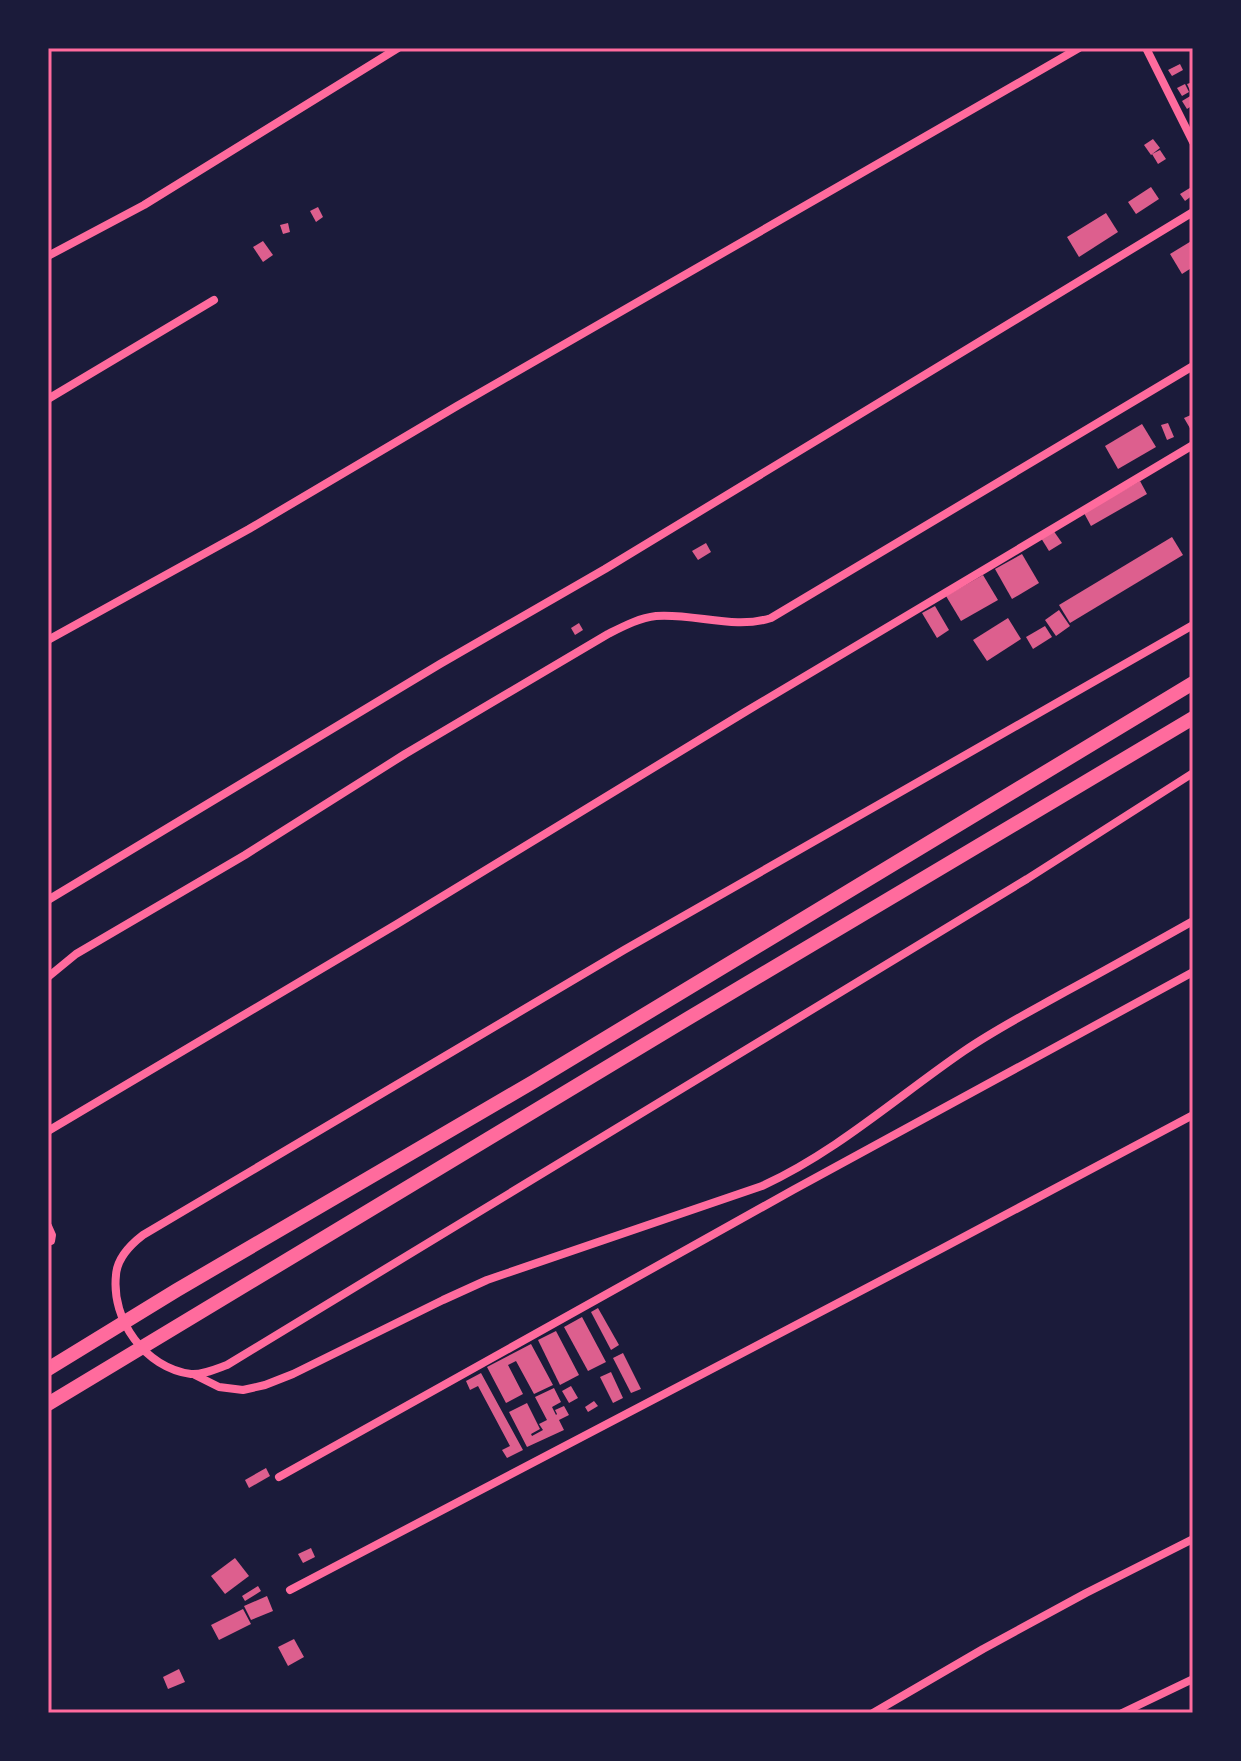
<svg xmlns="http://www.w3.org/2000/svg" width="1241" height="1761" viewBox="0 0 1241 1761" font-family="Cabin,sans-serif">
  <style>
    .building { fill: #dd5f8e }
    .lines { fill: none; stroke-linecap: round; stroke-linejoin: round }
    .minor { stroke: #ff6b9d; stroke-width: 8 }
    .trunk { stroke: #ff6b9d; stroke-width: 14 }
    .neatline { fill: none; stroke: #ff6b9d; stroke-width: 3 }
  </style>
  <rect width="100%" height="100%" fill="#1b1b3a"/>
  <g class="building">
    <polygon points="1180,64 1183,70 1172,76 1168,70"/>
    <polygon points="1193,82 1193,105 1187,109 1182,101 1192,95 1187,84"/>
    <polygon points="1185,84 1189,92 1182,96 1177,88"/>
    <polygon points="1153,139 1160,148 1151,155 1144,145"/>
    <polygon points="1160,150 1166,159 1158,164 1152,154"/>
    <polygon points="1193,186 1193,195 1185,201 1180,194"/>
    <polygon points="1151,187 1159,199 1136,214 1128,202"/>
    <polygon points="318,207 323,217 316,222 310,211"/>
    <polygon points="1106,213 1118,232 1079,257 1067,237"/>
    <polygon points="288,223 290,232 283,234 280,225"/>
    <polygon points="1193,240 1193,267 1182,274 1170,254"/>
    <polygon points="263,241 273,255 263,262 253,247"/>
    <polygon points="1193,414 1193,429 1191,430 1184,418"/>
    <polygon points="1168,423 1174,437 1167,440 1161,425"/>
    <polygon points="1142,424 1156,447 1118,469 1105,446"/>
    <polygon points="1140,481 1147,494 1091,526 1084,513"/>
    <polygon points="1053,530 1062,543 1049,551 1041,538"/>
    <polygon points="1172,537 1183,555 1070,623 1059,605"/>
    <polygon points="706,543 711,552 698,560 692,551"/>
    <polygon points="1022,554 1039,583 1012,599 995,569"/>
    <polygon points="983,575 998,600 961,621 946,596"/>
    <polygon points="935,606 949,630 937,638 922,613"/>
    <polygon points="1059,610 1070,626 1056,636 1045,620"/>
    <polygon points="1008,618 1021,639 987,661 973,640"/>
    <polygon points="579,623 583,630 575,635 571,628"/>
    <polygon points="1045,626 1052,637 1033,649 1026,637"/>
    <polygon points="598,1308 619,1345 611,1350 591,1312"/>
    <polygon points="582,1317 606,1362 588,1371 564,1327"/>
    <polygon points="556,1331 579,1375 560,1385 538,1340"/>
    <polygon points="531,1344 553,1385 534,1394 516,1361 508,1365 523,1394 506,1403 487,1367"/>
    <polygon points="623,1353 641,1389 631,1393 613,1358"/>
    <polygon points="611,1372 623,1398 613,1403 600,1377"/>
    <polygon points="481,1373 523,1450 507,1458 502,1450 510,1446 478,1386 470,1390 466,1381"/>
    <polygon points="571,1386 578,1398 569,1403 562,1391"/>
    <polygon points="554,1388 561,1402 552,1407 556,1415 557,1414 555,1410 564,1406 569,1415 559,1420 564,1430 527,1447 509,1412 527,1403 540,1429 531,1434 532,1436 543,1430 539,1424 547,1420 535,1397"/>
    <polygon points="594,1401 598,1406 588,1412 585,1407"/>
    <polygon points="266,1468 270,1476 249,1488 245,1480"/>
    <polygon points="311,1548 315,1557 303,1563 298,1554"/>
    <polygon points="235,1558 249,1576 225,1594 211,1576"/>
    <polygon points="258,1586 261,1591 245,1601 242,1596"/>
    <polygon points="267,1596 273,1611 251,1620 244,1606"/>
    <polygon points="243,1609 251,1624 219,1640 211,1625"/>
    <polygon points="294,1639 304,1657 288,1666 278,1647"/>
    <polygon points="179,1669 185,1682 168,1689 163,1677"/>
  </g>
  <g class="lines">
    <g class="minor">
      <polyline points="1146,48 1193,142"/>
      <polyline points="48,256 144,205 398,48"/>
      <polyline points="48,399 214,300"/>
      <path d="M1193,625L624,950L143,1235C130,1245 117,1259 116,1275C111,1320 145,1368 191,1374C203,1375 216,1369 227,1365L1027,879L1193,773"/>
      <polyline points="48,640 249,529 457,406 1079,48"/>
      <polyline points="48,900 440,664 605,569 1193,212"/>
      <path d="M48,977L76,954L245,855L405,754L608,634C624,626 639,618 656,616C695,613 734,630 771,618L1193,366"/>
      <polyline points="48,1131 397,924 745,712 1193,445"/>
      <polyline points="48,1226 52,1235 51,1241 48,1242"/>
      <path d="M195,1375L219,1387L243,1390L265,1385L293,1374L443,1300L487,1280L762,1186C836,1152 897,1097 964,1051C996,1029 1031,1011 1065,992C1108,969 1150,945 1193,921"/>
      <polyline points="279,1477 793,1190 1193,972"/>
      <polyline points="290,1590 941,1249 1193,1115"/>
      <polyline points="873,1713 983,1649 1086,1593 1193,1539"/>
      <polyline points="1122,1713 1193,1679"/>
    </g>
    <g class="trunk">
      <polyline points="48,1369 177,1290 533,1082 1193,683"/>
      <polyline points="48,1404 687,1019 1193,718"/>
    </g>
  </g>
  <rect width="1241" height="1761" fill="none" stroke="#1b1b3a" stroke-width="100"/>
  <rect x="50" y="50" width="1141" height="1661" class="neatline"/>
</svg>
